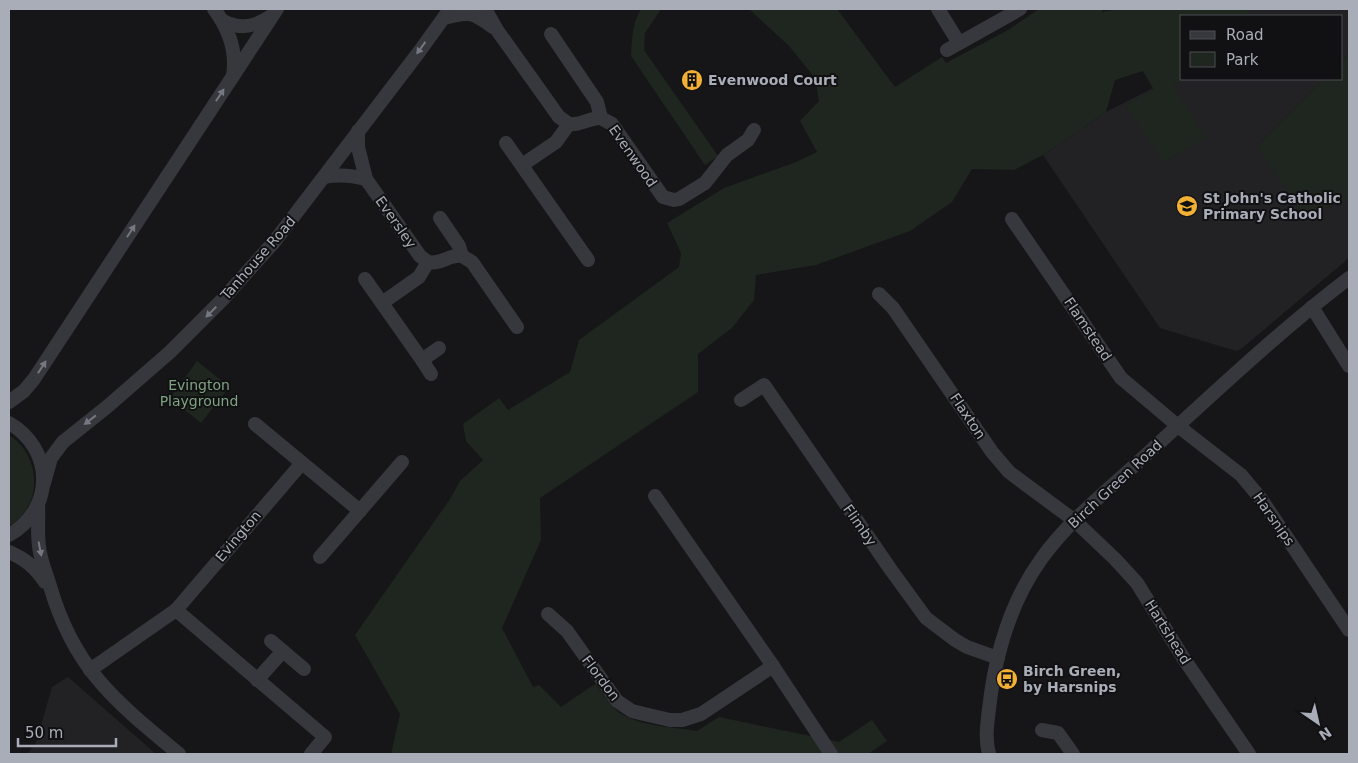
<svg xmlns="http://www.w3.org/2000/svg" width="1358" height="763" viewBox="0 0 1358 763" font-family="'DejaVu Sans',sans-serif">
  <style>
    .built { fill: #222225 }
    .green { fill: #1e261f }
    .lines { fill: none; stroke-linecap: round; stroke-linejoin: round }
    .minor { stroke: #37383d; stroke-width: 14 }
    .oneway { fill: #757881 }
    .labels { text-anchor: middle; stroke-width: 4; stroke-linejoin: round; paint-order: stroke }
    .poi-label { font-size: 14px; font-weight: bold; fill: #a8adb8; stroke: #111113; text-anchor: start }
    .street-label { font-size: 14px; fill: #a8adb8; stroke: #111113 }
    .park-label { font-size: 14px; fill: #7fa381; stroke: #111113 }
  </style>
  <rect width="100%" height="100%" fill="#161618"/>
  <g class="built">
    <polygon points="1243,9 1349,9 1349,53 1342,61 1342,16 1235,16"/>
    <polygon points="1182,79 1324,79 1257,146 1314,211 1349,201 1349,258 1241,349 1236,351 1160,328 1043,155 1106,112 1165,82"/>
    <polygon points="68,677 156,754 27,754 36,743 52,687"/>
  </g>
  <g class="green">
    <path d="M641,9H661L645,33L644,50L718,156L705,165L631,56C632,39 632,24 641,9Z"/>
    <path d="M749,9H837L895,87L942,57L946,63L1008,30L1039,9H1102V12L1117,9H1253L1246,16H1182V79H1184L1173,86L1206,138L1163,162L1126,105L1154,90L1143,71L1115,80L1106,112L1043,155L1014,170L972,169L952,202L910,231L816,265L756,275L754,300L732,328L698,354V392L540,498L541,540L502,628L533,687L539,685L561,707L595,684C602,692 607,701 615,709C632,726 674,727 697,731L719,717L839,742L872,720L887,741L868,754H391L400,714L355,635L450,499L460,481L483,460L466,441L463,424L499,398L508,410L570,372L579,340L679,267L681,253L667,223L724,188L796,162L817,152L800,121L819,101L815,78L789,46Z"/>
    <polygon points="1349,53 1349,201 1314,211 1305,217 1257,146 1324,79 1342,79 1342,61"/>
    <polygon points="197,361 229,387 201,423 170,398"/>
    <path d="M9,435C41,455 44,506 9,526Z"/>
  </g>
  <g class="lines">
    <g class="minor">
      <path d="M214,9C229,29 237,51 233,76"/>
      <polyline points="485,9 497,30 559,117 569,124"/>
      <polyline points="938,9 959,43"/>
      <path d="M444,18C469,11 472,12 493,27"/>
      <path d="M223,21C240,30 255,27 271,16"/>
      <polyline points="551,34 597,102 601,118 612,124 663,197 674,200 679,199 705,183 727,155 748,140 754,130"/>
      <polyline points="947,50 1020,9"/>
      <polyline points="358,131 358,147 366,179 420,256 428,262"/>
      <polyline points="506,143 588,260"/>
      <path d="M522,165L556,142L569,124C581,126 590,117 601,118"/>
      <path d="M324,177C339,174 351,175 366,179"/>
      <polyline points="440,218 459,246 462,256 472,262 517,327"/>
      <polyline points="1012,219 1121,378 1178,426 1241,475 1261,499 1349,630"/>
      <polyline points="365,279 422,360"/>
      <polyline points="879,294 893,308 992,452 1009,472 1075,521 1115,559 1137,583 1184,659 1249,754"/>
      <path d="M382,303L419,277L428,262C441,265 449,254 462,256"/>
      <polyline points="1312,307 1349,366"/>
      <polyline points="431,374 422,360 439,348"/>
      <polyline points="741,400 764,385 891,570 926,618 955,640 967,647 998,658"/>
      <polyline points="9,402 24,391 34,379 277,9"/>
      <path d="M9,423C54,449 55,509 9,535"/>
      <polyline points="255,424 360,511"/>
      <polyline points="44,483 51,458 63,442 108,406 170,352 223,299 274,242 419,52 450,9"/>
      <polyline points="655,496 773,666 831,754"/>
      <path d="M38,504C39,518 37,532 39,546C40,559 46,573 50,586C74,669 115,701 179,754"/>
      <path d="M9,552C25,559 35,567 45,582"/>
      <polyline points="320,557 402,462"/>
      <polyline points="176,610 325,737 311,754"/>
      <polyline points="548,614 567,631 617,701 632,711 644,714 670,720 682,720 701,714 773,666"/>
      <polyline points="271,641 304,669"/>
      <polyline points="90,670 176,610 302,463"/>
      <polyline points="257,680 283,651"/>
      <polyline points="1042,730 1058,733 1073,754"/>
      <path d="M989,754C985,739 987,725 989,709C995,655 1010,602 1042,558C1071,518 1112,487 1147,454C1213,394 1278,332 1349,278"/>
    </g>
  </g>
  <defs><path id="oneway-solid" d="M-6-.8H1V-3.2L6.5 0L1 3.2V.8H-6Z" transform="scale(1.25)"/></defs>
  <g class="oneway">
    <use href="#oneway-solid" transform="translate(421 48) rotate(126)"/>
    <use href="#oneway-solid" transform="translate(220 95) rotate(-57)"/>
    <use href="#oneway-solid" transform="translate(131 231) rotate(-57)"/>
    <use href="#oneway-solid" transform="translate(211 312) rotate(135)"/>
    <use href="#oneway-solid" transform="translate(42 367) rotate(-57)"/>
    <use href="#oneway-solid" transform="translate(90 420) rotate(142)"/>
    <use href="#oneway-solid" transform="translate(40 549) rotate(79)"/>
  </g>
  <defs>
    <g id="building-disc" transform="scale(1.125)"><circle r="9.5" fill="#f2b134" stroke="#111113"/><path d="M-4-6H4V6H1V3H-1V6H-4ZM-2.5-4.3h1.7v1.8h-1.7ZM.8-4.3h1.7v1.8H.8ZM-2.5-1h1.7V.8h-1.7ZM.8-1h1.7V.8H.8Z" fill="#111"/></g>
    <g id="school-disc" transform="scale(1.125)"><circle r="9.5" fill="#f2b134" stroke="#111113"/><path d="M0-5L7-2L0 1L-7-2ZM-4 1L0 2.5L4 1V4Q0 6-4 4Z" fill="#111"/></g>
    <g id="bus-disc" transform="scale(1.125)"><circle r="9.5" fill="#f2b134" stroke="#111113"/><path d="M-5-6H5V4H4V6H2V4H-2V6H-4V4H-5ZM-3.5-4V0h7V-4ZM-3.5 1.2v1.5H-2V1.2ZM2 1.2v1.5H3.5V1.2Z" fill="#111"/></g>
  </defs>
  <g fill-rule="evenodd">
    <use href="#building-disc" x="692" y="80"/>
    <use href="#school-disc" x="1187" y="206"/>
    <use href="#bus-disc" x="1007" y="679"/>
  </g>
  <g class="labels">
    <g class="poi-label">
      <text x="708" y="85">Evenwood Court</text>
      <text x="1203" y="203">St John's Catholic<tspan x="1203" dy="16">Primary School</tspan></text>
      <text x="1023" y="676">Birch Green,<tspan x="1023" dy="16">by Harsnips</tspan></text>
    </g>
    <g class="street-label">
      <text transform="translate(633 156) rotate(55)" y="5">Evenwood</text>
      <text transform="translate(396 222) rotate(55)" y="5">Eversley</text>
      <text transform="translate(258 258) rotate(-49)" y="5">Tanhouse Road</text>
      <text transform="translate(1088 329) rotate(56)" y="5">Flamstead</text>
      <text transform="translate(968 416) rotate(56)" y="5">Flaxton</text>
      <text transform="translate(1115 484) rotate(-43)" y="5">Birch Green Road</text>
      <text transform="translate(1274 519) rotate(55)" y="5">Harsnips</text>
      <text transform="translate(860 525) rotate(55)" y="5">Flimby</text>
      <text transform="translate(238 536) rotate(-50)" y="5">Evington</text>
      <text transform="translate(1168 632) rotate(58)" y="5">Hartshead</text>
      <text transform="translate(601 678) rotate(53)" y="5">Flordon</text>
    </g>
    <g class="park-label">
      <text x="199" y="390">Evington<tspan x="199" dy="16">Playground</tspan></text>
    </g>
  </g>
  <rect width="1358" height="763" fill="none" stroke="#a8adb8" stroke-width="20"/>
  <rect x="1180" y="15" width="162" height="65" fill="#111113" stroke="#4d4f55"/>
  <rect x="1190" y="31" width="25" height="8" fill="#37383d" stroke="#4d4f55"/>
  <text x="1226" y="40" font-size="15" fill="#a8adb8">Road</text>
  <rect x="1190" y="52" width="25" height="15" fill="#1e261f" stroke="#4d4f55"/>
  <text x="1226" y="65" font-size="15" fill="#a8adb8">Park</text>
  <g transform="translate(1318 723) rotate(146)" stroke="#111113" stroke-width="4" paint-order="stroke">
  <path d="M0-4L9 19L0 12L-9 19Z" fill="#a8adb8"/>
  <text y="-8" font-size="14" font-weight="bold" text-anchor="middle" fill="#a8adb8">N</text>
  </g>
  <path d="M18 738v8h98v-8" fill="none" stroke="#a8adb8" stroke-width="2.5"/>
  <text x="25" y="738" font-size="15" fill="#a8adb8" stroke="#111113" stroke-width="4" paint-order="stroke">50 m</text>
</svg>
